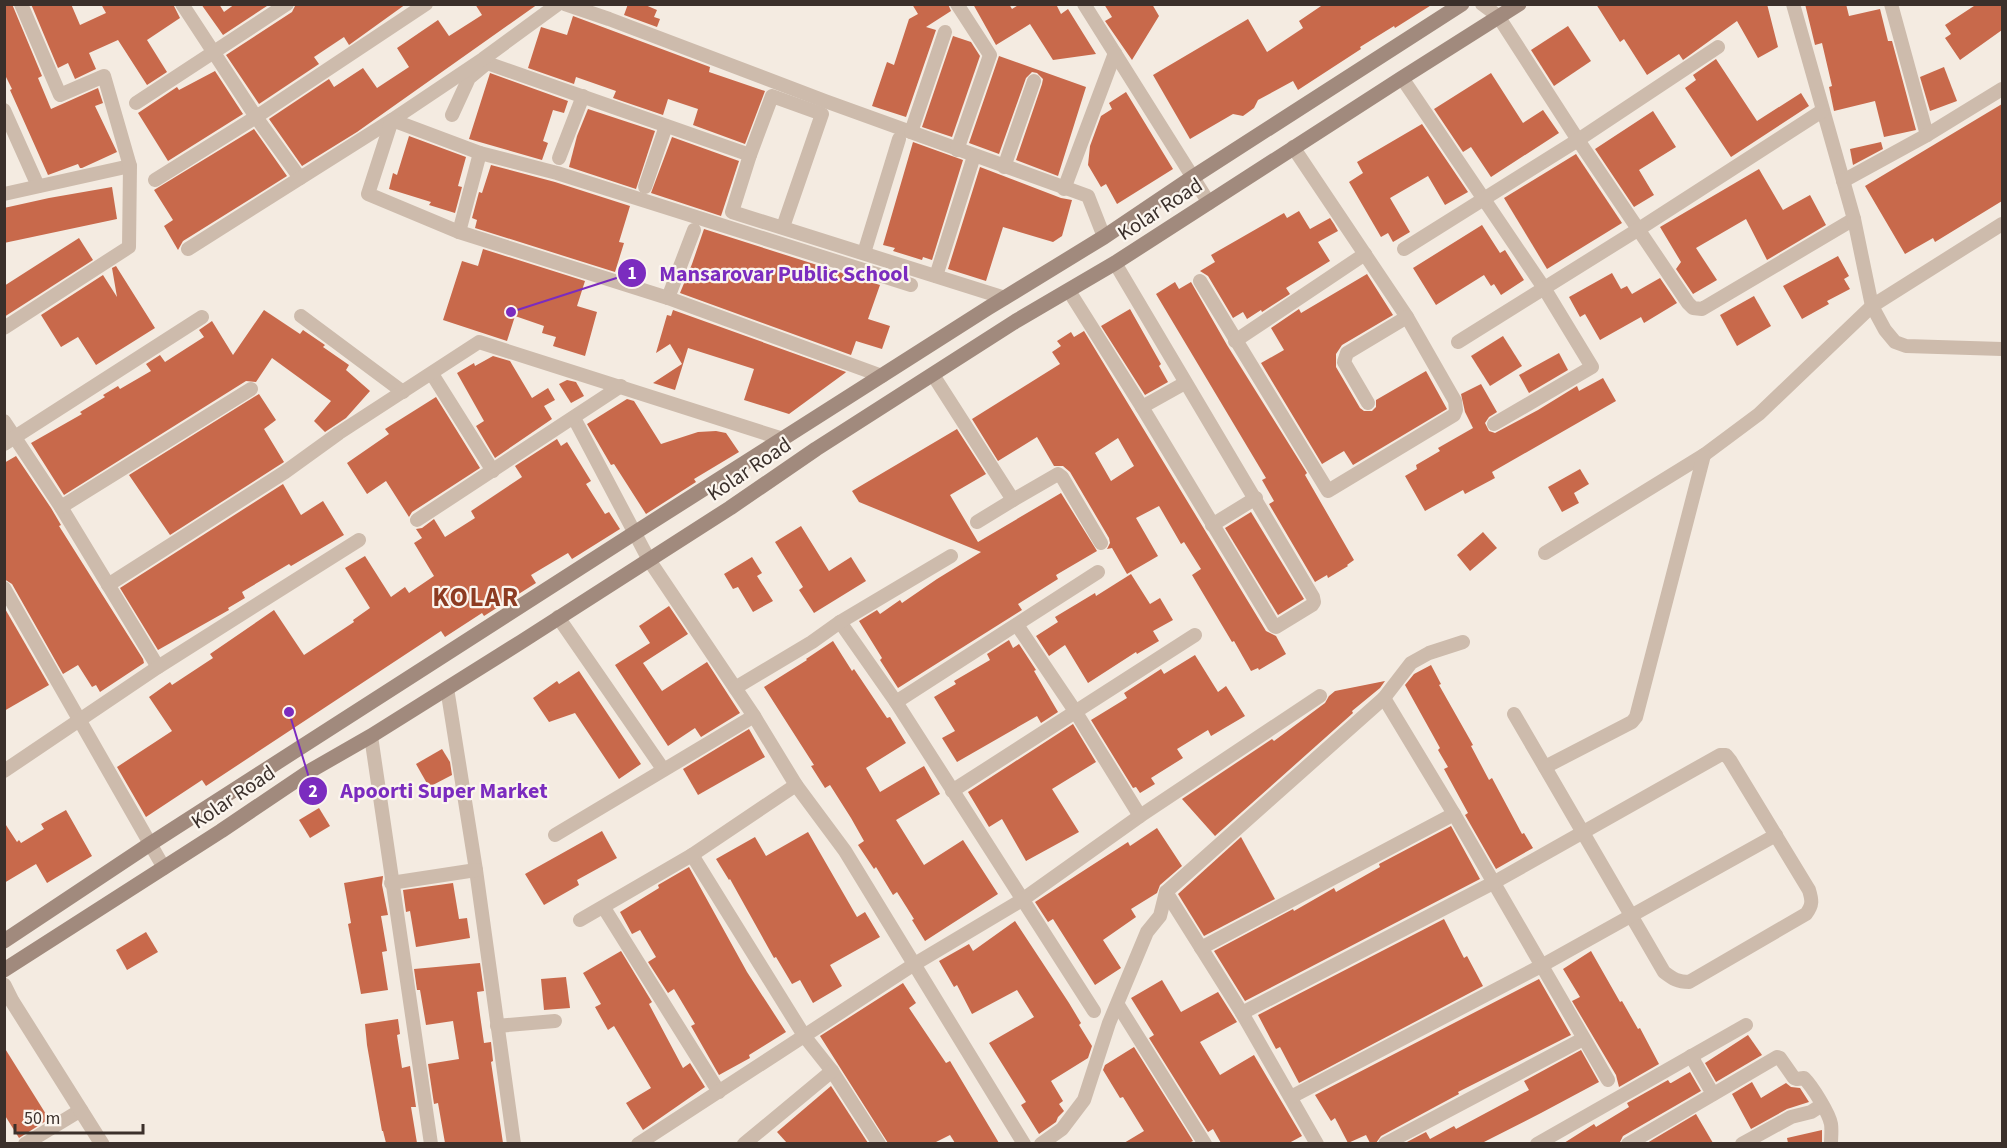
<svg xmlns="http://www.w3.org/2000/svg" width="2007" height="1148" viewBox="0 0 2007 1148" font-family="'Source Sans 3',sans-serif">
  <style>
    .building { fill: #c8694b; fill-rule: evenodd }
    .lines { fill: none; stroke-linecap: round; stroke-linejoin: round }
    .minor { stroke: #cdbbac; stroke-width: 14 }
    .tertiary { stroke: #cdbbac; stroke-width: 15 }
    .secondary { stroke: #a18a7d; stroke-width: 15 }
    .labels { text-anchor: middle; stroke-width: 4.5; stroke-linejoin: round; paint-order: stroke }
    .street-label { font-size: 21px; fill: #3b302b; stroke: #fbf5ee }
    .district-label { font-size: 27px; font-weight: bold; letter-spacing: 1.5px; fill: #8c3b22; stroke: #fbf5ee }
    .leader { fill: none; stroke: #7b2cbf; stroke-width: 2 }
    .callout-dot { fill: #7b2cbf; stroke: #fbf5ee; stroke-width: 2 }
    .mark-label { font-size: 18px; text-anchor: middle; font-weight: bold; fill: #fff }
    .callout-label { font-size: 22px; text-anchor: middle; font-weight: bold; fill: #7b2cbf; stroke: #fbf5ee; stroke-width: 4.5; stroke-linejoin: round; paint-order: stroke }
  </style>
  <rect width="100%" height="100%" fill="#f4ebe1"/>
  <g class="building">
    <polygon points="4,4 12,4 42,76 38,78 51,109 98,88 103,103 95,106 117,152 82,168 80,168 78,164 48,175 10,90 12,89 4,73"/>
    <polygon points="31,4 71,4 80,25 106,13 101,4 173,4 180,18 147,40 167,72 147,85 118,40 89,53 96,69 75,79 68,63 58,68"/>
    <polygon points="201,4 219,4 224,12 235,4 270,4 223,35"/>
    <polygon points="296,4 406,4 349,45 344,37 314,57 319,64 259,104 226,55 292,12"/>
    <polygon points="475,4 538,4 357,132 302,166 269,119 329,79 334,87 363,68 377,88 409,67 397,48 438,20 449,36 482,15"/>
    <polygon points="628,4 643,4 657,10 654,17 660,19 657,27 624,15"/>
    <polygon points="912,4 948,4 951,11 926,27 936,30 906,117 872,106 887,62 894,65 909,19 918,14"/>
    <polygon points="973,4 1009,4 1012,9 1020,4 1056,4 1061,14 1068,9 1096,54 1053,60 1030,24 996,45"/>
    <polygon points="1104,4 1152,4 1159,16 1132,60 1105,21 1112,17"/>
    <polygon points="1324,4 1433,4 1395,28 1394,26 1360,47 1361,49 1298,90 1293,81 1258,100 1254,108 1243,116 1233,114 1190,139 1153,75 1248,19 1267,52 1303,28 1299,21"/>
    <polygon points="1596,4 1767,4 1778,47 1758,58 1737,21 1683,60 1679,54 1647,75 1624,39 1620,42"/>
    <polygon points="1805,4 1846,4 1849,16 1880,9 1888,41 1892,41 1916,130 1884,137 1875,101 1834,111 1829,87 1832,86 1822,43 1815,45"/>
    <polygon points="1977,4 2002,4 2002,30 1960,60 1945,38 1951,34 1945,25"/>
    <polygon points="573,16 710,67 709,72 765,91 745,144 693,125 698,109 668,99 663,115 613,98 616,91 576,77 574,84 528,68 541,27 567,35"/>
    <polygon points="1568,26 1591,61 1554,86 1531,50"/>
    <polygon points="953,36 971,42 980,56 952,137 922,127"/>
    <polygon points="999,56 1086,87 1058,176 1016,160 1042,84 1043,79 1037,73 1032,72 1026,78 999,154 969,143"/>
    <polygon points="1716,59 1757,121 1801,93 1809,106 1731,157 1685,88 1696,80 1693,75"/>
    <polygon points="1944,67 1957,101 1930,111 1920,77"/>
    <polygon points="215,71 243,114 168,161 138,113 177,87 179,90"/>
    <polygon points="490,73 568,101 564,113 553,110 543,141 548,143 542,160 469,139"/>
    <polygon points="1491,73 1523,123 1543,110 1559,133 1491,177 1471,147 1463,152 1434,109"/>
    <polygon points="1126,92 1173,169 1117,204 1106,184 1101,187 1088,165 1090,146 1101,116 1112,109 1109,103"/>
    <polygon points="2002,104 2002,201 1935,242 1933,238 1905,254 1865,186"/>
    <polygon points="588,109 655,131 636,189 569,167 577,136"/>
    <polygon points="1653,111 1676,147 1639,170 1654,195 1634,207 1595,149"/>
    <polygon points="1422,124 1468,192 1445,205 1428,176 1390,198 1410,232 1393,242 1388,233 1381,237 1349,182 1363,173 1357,162"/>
    <polygon points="254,129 287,176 183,241 178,250 164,226 173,220 154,190"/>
    <polygon points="409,136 466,157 458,186 462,187 455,213 429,205 431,202 389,189 393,173 397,175"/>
    <polygon points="672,137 739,161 721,216 651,193"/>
    <polygon points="913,142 963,160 932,260 923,257 922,260 893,251 895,248 883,245"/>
    <polygon points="1881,142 1883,149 1853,165 1850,149"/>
    <polygon points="1576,154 1622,223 1547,269 1504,198"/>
    <polygon points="491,165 555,182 630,206 619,242 624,243 615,272 475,228 477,220 472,218 479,192 482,193"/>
    <polygon points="980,167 1061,198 1072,200 1062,236 1053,242 1003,227 986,281 948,269"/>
    <polygon points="1759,169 1783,210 1810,195 1826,225 1767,260 1746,219 1696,248 1717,280 1693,294 1676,269 1681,262 1660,227"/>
    <polygon points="112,187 117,219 4,243 4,208 49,198"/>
    <polygon points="1299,211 1310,229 1330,218 1334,224 1338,231 1318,242 1330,261 1286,288 1290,294 1262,312 1261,310 1247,319 1243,312 1233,318 1208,276 1200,271 1215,262 1211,255 1284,213 1287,218"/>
    <polygon points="1482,225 1500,253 1505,250 1524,280 1501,295 1494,284 1491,286 1484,275 1436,305 1413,268"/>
    <polygon points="704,229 880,285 868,319 890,326 882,349 856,341 851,355 680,293 692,264"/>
    <polygon points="79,238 93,260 4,317 4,286"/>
    <polygon points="483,249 585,281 577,306 597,312 585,356 553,346 556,337 542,333 544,326 515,316 507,341 443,320 462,261 478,266"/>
    <polygon points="1838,256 1849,276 1844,279 1850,289 1827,301 1829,304 1802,319 1783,286"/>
    <polygon points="116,266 155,328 96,365 78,337 61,347 41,315 103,275 117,297 112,268"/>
    <polygon points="1612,273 1621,289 1627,286 1632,294 1660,278 1677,303 1644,323 1641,317 1600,340 1585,314 1580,317 1569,297"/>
    <polygon points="1367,274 1393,315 1342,345 1336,354 1336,367 1360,408 1364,411 1372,411 1376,407 1376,400 1426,371 1447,409 1353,465 1344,451 1322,464 1261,363 1284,350 1271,328 1299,309 1301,313"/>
    <polygon points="1175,282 1179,289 1191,282 1227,345 1307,473 1305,475 1354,560 1347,565 1348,566 1328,578 1327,575 1315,582 1269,504 1274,501 1262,480 1266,478 1156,294"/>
    <polygon points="1754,296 1771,326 1737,346 1720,315"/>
    <polygon points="1130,309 1161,364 1159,366 1168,382 1145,395 1101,326"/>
    <polygon points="264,310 300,334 303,330 325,345 323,347 349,365 346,370 370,391 346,418 325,432 314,421 331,401 272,358 256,382 246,381 64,495 31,443 82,414 80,412 105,397 103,395 118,386 120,389 151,371 146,364 160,355 165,362 204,337 199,330 212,321 233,355"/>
    <polygon points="673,310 846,372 845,373 789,414 744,400 754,369 688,348 675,390 653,383 682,364 670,344 656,353 667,315 671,316"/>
    <path d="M1084,331L1266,631L1276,636L1286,654L1259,670L1258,668L1251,671L1234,641L1232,642L1192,575L1201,569L1184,542L1181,544L1159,506L1136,518L1158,556L1127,574L1112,548L1107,549L1110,543L1109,538L1070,472L1063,466H1054L1037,437L998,461L972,419L1060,364L1052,352L1061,346L1057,341L1071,332L1074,337ZM1118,438L1134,466L1111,481L1095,453Z"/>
    <polygon points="1503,336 1522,366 1490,386 1471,356"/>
    <polygon points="1559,353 1568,370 1529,393 1519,375"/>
    <polygon points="493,356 510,361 532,398 548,388 555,400 544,406 552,419 495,458 476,426 484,421 457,373 474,363 475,366"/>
    <polygon points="1603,378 1616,401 1492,472 1495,478 1465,494 1463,490 1425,511 1405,476 1417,469 1416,465 1440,451 1438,448 1473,428 1465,412 1461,394 1481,384 1497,412 1489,417 1485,423 1489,431 1495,433 1538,410 1577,386 1579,391"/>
    <polygon points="567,380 576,382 584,396 571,403 559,384"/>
    <polygon points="259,394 276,420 264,429 284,462 170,535 129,475"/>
    <polygon points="436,397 480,468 412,512 409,517 386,481 367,494 347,463 389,434 385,429"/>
    <polygon points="627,399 634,401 661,444 698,432 716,431 726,433 739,452 694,479 696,482 646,514 614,464 611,465 587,424"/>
    <polygon points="957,429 986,474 950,495 978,542 1061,493 1097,551 1056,575 1058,579 1018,604 1022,610 898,688 880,660 882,658 859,621 877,610 880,614 900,600 902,603 937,579 981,552 859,502 852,491"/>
    <polygon points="557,439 561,446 567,442 591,481 586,484 605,514 609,512 620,529 572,559 568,553 531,575 536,583 484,616 482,613 445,637 441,631 206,786 202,780 146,817 117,767 172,731 149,697 170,682 172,685 213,658 210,654 274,610 304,655 354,622 353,620 370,608 345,568 365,556 391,597 405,587 409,593 434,576 414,543 422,538 416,529 422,528 434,519 445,537 475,518 471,511 522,477 515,466"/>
    <polygon points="16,456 51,508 61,525 59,526 143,659 144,663 100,692 96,685 92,687 78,665 63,674 12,584 4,579 4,463"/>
    <polygon points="1580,469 1589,484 1574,493 1579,503 1562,512 1548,487"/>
    <polygon points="283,484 301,515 323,501 344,535 291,566 289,564 242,592 245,598 228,608 229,610 158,650 120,588"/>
    <polygon points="1251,512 1304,599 1278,615 1225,528"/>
    <polygon points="801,526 829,571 851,557 866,581 814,613 799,590 803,587 775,542"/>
    <polygon points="1483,532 1497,548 1470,571 1457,555"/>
    <polygon points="752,557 762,573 757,576 773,601 753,612 738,587 733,589 724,574"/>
    <polygon points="1131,574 1150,604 1160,598 1173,620 1153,631 1159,641 1137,654 1136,652 1088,683 1065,645 1049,656 1036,636 1058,622 1055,617 1095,593 1096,596"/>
    <polygon points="669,606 688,634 643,663 662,691 707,662 740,713 701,737 695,728 668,746 615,665 650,643 639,626"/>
    <polygon points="4,607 49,685 4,711"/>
    <polygon points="1009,640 1013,648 1019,644 1036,670 1034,671 1058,712 1041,723 1037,716 957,762 942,738 955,731 934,697 956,684 954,681 990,660 987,654"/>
    <polygon points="833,641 852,671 854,669 887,718 890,717 906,743 866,768 880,792 924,766 940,794 896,820 924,865 963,840 998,894 925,941 912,920 914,919 897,892 893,895 876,867 874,869 858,845 864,841 851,818 830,785 825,788 811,766 814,765 764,687 807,660 806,659"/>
    <polygon points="1195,655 1218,692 1226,686 1245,716 1211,736 1208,730 1177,749 1183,758 1151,778 1155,784 1140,793 1136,787 1133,788 1091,720 1127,698 1124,693 1161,669 1164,674"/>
    <polygon points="1431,665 1441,684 1439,685 1473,745 1471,746 1489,780 1492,778 1522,834 1524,833 1533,848 1496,869 1465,815 1468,813 1444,769 1448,767 1438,750 1440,748 1405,685 1414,674"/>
    <polygon points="579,671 641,764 619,779 575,713 549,722 533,698 557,681 559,684"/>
    <polygon points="1385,681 1380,688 1352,711 1353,713 1215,836 1182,799 1272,739 1274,741 1325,703 1329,696 1335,691"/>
    <polygon points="1073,724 1096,762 1052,789 1079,832 1026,861 1002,819 989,827 968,792"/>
    <polygon points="749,729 765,757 698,795 683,769"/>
    <polygon points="442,749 450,762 452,775 429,787 416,764"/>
    <polygon points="319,808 330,826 310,838 299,820"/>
    <polygon points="66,810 92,856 47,883 36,864 4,883 4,822 17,842 19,840 21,843 44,829 41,824"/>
    <polygon points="1451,826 1480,879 1245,1001 1214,951 1293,909 1294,911 1334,888 1336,892 1380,867 1379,864"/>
    <polygon points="1157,828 1182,866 1160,885 1157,893 1131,909 1136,917 1103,940 1121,968 1095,985 1053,919 1048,922 1035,902 1128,842 1130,846"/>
    <polygon points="602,831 617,858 577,880 579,885 544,905 525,874"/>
    <polygon points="808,832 857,917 865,912 880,937 830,965 842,986 813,1003 800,980 792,984 776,957 774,958 730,879 729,880 716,859 755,837 766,856"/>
    <polygon points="1241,837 1275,899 1204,936 1178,894"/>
    <polygon points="689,867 747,972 786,1032 749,1055 750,1058 719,1075 691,1026 695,1024 674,989 668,993 648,962 656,957 640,930 632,934 620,912 659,888 658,885"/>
    <polygon points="383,876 382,885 388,915 381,916 387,951 382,952 388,990 361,994 348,924 351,923 344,883"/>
    <polygon points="453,883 459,919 467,918 470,938 416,947 410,911 406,912 403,890"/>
    <polygon points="1444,919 1464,958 1467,956 1483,986 1299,1083 1280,1047 1276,1049 1258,1015"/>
    <polygon points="1015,921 1069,1003 1081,1023 1079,1025 1092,1046 1088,1058 1051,1081 1063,1101 1059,1104 1064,1111 1058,1117 1056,1122 1039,1134 1021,1105 1026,1102 989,1043 1034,1017 1017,990 972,1014 957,985 954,987 939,961 969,944 973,951"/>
    <polygon points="146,932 158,952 127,970 116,950"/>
    <polygon points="621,951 652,1002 649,1004 650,1006 683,1068 690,1063 705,1087 643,1130 626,1103 651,1088 614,1026 608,1030 595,1007 601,1004 583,973"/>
    <polygon points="1591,951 1620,1002 1622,1001 1638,1029 1640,1028 1659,1064 1619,1087 1616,1075 1572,1001 1580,997 1563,969"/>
    <polygon points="480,963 484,991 477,992 480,1015 484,1043 491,1042 493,1061 491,1062 503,1143 445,1143 438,1103 434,1104 428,1064 459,1059 453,1021 426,1025 420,990 417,990 414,969"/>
    <polygon points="566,977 570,1008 544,1010 541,979"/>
    <polygon points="1539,979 1571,1035 1458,1092 1459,1094 1381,1136 1376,1143 1370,1143 1366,1135 1348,1143 1335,1118 1331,1121 1315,1095"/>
    <polygon points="1162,980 1181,1012 1218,992 1237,1022 1200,1042 1220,1075 1254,1055 1302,1136 1289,1143 1221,1143 1213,1129 1208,1132 1149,1038 1154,1035 1131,998"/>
    <polygon points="903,983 916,1003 909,1008 946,1063 950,1061 999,1143 955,1143 950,1135 934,1143 888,1143 820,1036"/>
    <polygon points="398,1019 400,1034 397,1035 402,1068 410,1066 416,1107 411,1107 417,1143 386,1143 383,1131 382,1131 367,1045 365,1024"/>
    <polygon points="1748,1035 1762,1055 1716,1082 1705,1063"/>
    <polygon points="4,1047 49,1119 19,1138 4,1114"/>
    <polygon points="1134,1047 1193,1141 1189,1143 1124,1143 1144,1131 1123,1097 1120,1098 1103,1070 1105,1065"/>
    <polygon points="1581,1050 1599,1082 1541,1113 1482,1143 1405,1143 1426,1132 1430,1139 1454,1126 1456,1129 1529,1090 1524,1081"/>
    <polygon points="1690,1072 1701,1091 1623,1136 1620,1142 1616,1143 1564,1143 1594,1124 1596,1127 1629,1107 1627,1103 1668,1080 1670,1083 1671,1083"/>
    <polygon points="1752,1082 1761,1098 1786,1083 1791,1087 1800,1088 1809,1102 1787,1109 1751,1129 1732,1094"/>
    <polygon points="831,1086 868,1143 787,1143 777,1132"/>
    <polygon points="1696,1114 1713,1143 1647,1143"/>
    <polygon points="1822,1130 1822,1143 1788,1143 1787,1138"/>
  </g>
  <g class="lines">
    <g class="minor">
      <polyline points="182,4 256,117 300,178"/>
      <polyline points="565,4 609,19 825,101 1088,196 1104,237"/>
      <polyline points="1084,4 1209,203"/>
      <polyline points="1482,4 1498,16 1578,140 1688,303 1693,308 1702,309 1854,219"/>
      <polyline points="1793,4 1854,219 1872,306 1885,330 1895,342 1906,346 2002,349"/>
      <polyline points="1891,4 1927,135"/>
      <polyline points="1402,78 1544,288 1592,367 1494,424"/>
      <polyline points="136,103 287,4"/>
      <polyline points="4,110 38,186"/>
      <polyline points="452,115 469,78 487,63 750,155"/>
      <polyline points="911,132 945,32"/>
      <polyline points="957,150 990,55 957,4"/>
      <polyline points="559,158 583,96"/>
      <polyline points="1004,167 1034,81"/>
      <polyline points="155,180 256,117 426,4"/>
      <polyline points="1843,181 1927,135 2002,89"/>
      <polyline points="645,187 666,126"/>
      <polyline points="1064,189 1115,53"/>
      <polyline points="4,194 130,166"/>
      <polyline points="783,227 822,114 772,96 750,155 732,212 1005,298"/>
      <polyline points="459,232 480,153"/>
      <polyline points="188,249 392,120 483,59 558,4"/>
      <polyline points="1404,249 1578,140 1718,47"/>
      <polyline points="864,253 899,139"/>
      <polyline points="936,276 974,156"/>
      <polyline points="1200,281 1328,491 1454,415 1456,410 1455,401 1407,317 1293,147"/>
      <polyline points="1069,291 1142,407 1274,626 1276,627 1312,605 1314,602 1313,597 1115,263"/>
      <polyline points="668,298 694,230"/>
      <polyline points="301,316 403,392"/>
      <polyline points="4,328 129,247 130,166 104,76 60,95 21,4"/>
      <polyline points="1235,341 1365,254"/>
      <polyline points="1458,342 1639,229 1822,111"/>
      <polyline points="432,374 493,471"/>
      <polyline points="933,375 1013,500 1058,474 1062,477 1101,543"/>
      <polyline points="882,376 668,298 459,232 368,194 392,120 480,153 557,173 911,285"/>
      <polyline points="1368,403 1344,362 1347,353 1407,317"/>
      <polyline points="1142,407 1185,383"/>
      <polyline points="574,418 649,560 754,716 796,785 845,851 1024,1144"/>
      <polyline points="4,421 61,507 158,667"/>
      <polyline points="4,444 202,317"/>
      <polyline points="61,507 251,389"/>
      <polyline points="417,520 621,386"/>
      <polyline points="977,522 1013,500"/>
      <polyline points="1212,525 1256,498"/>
      <polyline points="1545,553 1704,455 1759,414 1872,306 2002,224"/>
      <polyline points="108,585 285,472 339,433 479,342 783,439"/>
      <polyline points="4,588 164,868"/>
      <polyline points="558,617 663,769"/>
      <polyline points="840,622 896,702 1094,1011"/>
      <polyline points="1017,625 1075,711 1140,816"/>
      <polyline points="447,688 476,870 514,1144"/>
      <polyline points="735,688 812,642 840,622 951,556"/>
      <polyline points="1384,698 1454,814 1608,1080"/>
      <polyline points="896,702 1098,572"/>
      <polyline points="371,736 431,1144"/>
      <polyline points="1545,767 1632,722 1636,717 1704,455"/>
      <polyline points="4,771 158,667 359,540"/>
      <polyline points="952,791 1195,635"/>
      <polyline points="555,835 754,716"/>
      <polyline points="692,855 805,1037 832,1071 879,1144"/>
      <polyline points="391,883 476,870"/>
      <polyline points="1166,892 1242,1013 1317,1144"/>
      <polyline points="604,908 719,1092"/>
      <polyline points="580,920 692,855 796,785"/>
      <polyline points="1201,948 1454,814"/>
      <polyline points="1118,1005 1205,1144"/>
      <path d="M1242,1013L1493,883L1720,755H1726L1730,760L1809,890C1812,900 1813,905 1806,914L1689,982C1678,982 1673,979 1664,972L1514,714"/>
      <polyline points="497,1026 555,1021"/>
      <polyline points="1691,1056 1713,1094"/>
      <polyline points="1291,1097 1541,966 1776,835"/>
      <polyline points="25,1144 81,1110"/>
      <polyline points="638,1144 913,965 1022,900 1140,816 1320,696"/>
      <polyline points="744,1144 832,1071"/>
      <polyline points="1041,1144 1062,1129 1084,1100 1109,1023 1147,932 1160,916 1166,892 1384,698 1411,663 1429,653 1463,642"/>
      <polyline points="1385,1144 1583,1039"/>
      <polyline points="1537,1144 1746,1025"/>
      <path d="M1628,1144L1777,1057L1780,1058L1794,1078L1797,1079L1804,1078C1812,1086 1829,1113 1831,1124C1832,1130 1831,1137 1831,1144"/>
      <polyline points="1742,1144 1791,1117 1811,1112 1822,1105"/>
    </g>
    <polyline class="tertiary" points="4,985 12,1001 102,1144"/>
    <g class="secondary">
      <polyline points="4,941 150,844 636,532 988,308 1104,237 1193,177 1462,4"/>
      <polyline points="4,970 221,831 310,771 371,736 521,642 730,508 816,449 1016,321 1115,263 1402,78 1519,4"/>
    </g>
  </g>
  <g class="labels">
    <g class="street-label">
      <text transform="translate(1160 209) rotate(-33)" y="7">Kolar Road</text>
      <text transform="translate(749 469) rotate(-34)" y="7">Kolar Road</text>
      <text transform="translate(233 797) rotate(-34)" y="7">Kolar Road</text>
    </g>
    <g class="district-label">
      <text x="476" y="606">KOLAR</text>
    </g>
  </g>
  <path class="leader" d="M511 312L632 273M289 712L313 791"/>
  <g class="callout-dot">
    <circle cx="511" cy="312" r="6"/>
    <circle cx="289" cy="712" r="6"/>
    <circle cx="632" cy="273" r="15"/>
    <circle cx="313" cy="791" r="15"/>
  </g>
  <g class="mark-label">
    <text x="632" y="279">1</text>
    <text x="313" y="797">2</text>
  </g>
  <g class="callout-label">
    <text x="784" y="281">Mansarovar Public School</text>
    <text x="444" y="798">Apoorti Super Market</text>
  </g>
  <rect width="2007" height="1148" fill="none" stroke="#3b302b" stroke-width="12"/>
  <path d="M15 1124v9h128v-9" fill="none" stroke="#3b302b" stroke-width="3"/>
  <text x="24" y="1124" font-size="18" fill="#3b302b" stroke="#fbf5ee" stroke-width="4.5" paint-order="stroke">50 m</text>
</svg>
